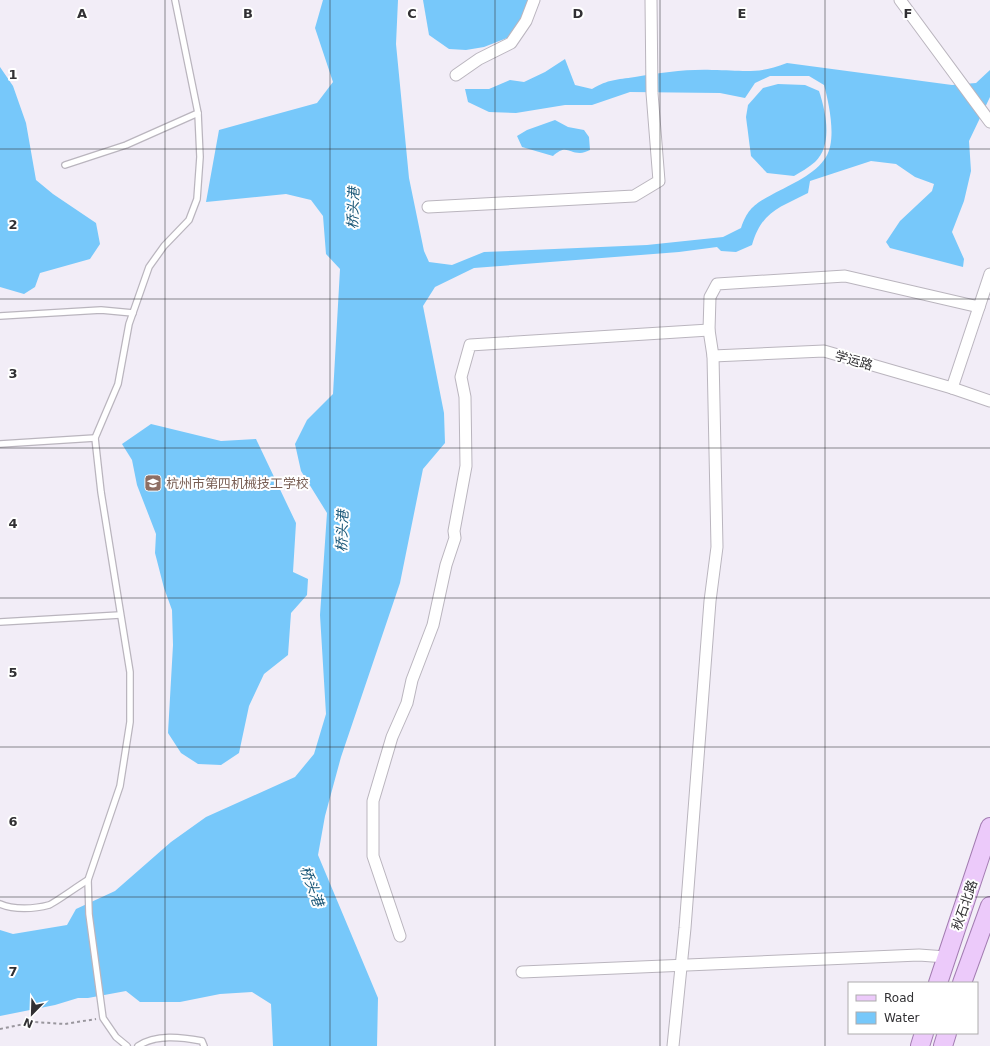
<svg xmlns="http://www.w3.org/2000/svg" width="990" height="1046" viewBox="0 0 990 1046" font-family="'DejaVu Sans','Noto Sans SC',sans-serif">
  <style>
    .water { fill: #77c8fa }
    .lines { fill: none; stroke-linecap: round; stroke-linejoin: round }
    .service-casing { stroke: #bab5be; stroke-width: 8 }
    .minor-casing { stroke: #bab5be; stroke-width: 13 }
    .primary-casing { stroke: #a37db2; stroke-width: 20 }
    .path { stroke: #99969d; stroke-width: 2; stroke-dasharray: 3 3; stroke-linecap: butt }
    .service { stroke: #fff; stroke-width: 5.5 }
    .minor { stroke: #fff; stroke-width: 11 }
    .primary { stroke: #eccafa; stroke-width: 18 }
    .grid { fill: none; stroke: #313033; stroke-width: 1; stroke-opacity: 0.55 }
    .labels { text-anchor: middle; stroke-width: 4; stroke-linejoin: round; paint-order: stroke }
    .street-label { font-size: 13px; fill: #313033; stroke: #fff }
    .education-label { font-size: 13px; fill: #785e54; stroke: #fff; text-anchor: start }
    .water-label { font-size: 14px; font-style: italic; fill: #165475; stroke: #fff }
    .grid-label { font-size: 13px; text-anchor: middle; font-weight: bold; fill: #313033; stroke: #fff; stroke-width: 4; stroke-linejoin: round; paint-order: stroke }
  </style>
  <rect width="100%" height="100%" fill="#f2edf7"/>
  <g class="water">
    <path d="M323,0H398L396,44L409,178L424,251L429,262L452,265L484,252L647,245L723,237L741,228C748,208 755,204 773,194C790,185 816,174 826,157C837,140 829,103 824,85L809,76H770L755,83L745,98L720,93L630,92L592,105H565L516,113L489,112L468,102L465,89H489L510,80L524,82L545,72L565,59L575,85L592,89C609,79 616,80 635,77C661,73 686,69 712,70C743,70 756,75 787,63L952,85L976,83L990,70V97L969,141L971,171L964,201L952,232L964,259L963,267L890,248L886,242L900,221L932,191L934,184L915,177L896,164L871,161L810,181L808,193C779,208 762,211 752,245L736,252L721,251L717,247L679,252L474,268L435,287L423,306L444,413L445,443L423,469L400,583L341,757L325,816L318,855L378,998L377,1046H273L271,1004L252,992L220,994L180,1002H140L126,991L88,998H78L55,1005L0,1016V930L13,934L67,925L76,909L115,891L171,842L206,817L295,777L314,754L326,714L320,615L327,513L301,471L295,444L307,420L333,394L340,269L326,254L323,216L311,200L286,194L206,202L219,130L317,103L333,82L315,28Z"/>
    <polygon points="423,0 529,0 526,12 507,38 484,47 466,50 449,49 429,35"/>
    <polygon points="0,67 13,86 26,123 36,180 53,194 96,223 100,244 90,259 40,273 35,287 24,294 0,287"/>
    <path d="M778,84L805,85L819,91C826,112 833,145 815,162C809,167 801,172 794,176L767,173L751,156L746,117L748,105L763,88Z"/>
    <path d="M555,120L568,127L584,130L589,137L590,150C587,151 583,153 580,153C568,153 566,144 553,156L522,147L517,136L527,130Z"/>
    <polygon points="151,424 221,441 256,439 296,523 293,572 308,579 307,595 291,613 288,655 264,674 249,706 239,753 221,765 198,764 181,753 168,733 173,645 172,610 164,588 155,553 156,534 137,485 132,460 122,444"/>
  </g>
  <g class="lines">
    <g class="service-casing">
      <g id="service">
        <polyline points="175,0 198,113"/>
        <polyline points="65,165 126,145 198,113 200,157 197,199 189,220 164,246 149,267 129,324 118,384 95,438 101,492 130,672 130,722 120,786 88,880 89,914 103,1018 116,1037 127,1046"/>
        <polyline points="0,316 101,310 133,313"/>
        <polyline points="0,444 95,438"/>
        <polyline points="0,622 120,615"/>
        <path d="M0,904C13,910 35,909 49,905C56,902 79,885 88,880"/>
        <path d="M138,1046C156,1034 181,1037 202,1041L204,1046"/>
      </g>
    </g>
    <g class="minor-casing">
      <g id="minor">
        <polyline points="900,0 990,122"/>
        <polyline points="456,75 479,59 511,43 526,21 534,0"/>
        <polyline points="428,207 634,196 659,181 652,93 651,0"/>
        <polyline points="713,356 824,351 952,388 990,401"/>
        <polyline points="952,388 990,274"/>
        <polyline points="400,936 373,856 373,801 392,737 407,703 412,680 433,625 446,565 455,538 454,531 466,466 465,397 461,377 470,345 709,330"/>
        <polyline points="522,972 919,955 946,957"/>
        <polyline points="673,1046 685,928 710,601 717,547 713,356 709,330 710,297 717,284 845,276 979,307"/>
      </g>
    </g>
    <g class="primary-casing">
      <g id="primary">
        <polyline points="938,983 990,827"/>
        <polyline points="962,983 990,906"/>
        <polyline points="920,1046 924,1033"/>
        <polyline points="943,1046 947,1033"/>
      </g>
    </g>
    <polyline class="path" points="0,1029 34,1022 65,1024 96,1019"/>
    <use href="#service" class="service"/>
    <use href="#minor" class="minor"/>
    <use href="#primary" class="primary"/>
  </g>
  <path class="grid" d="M165,0V1046M330,0V1046M495,0V1046M660,0V1046M825,0V1046M0,149H990M0,299H990M0,448H990M0,598H990M0,747H990M0,897H990"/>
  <defs>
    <g id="school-square" transform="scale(0.9)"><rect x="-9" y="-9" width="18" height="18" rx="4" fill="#8d6e63" stroke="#fff"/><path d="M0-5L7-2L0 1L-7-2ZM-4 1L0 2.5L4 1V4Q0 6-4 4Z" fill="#fff"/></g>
  </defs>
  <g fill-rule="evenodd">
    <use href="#school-square" x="153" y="483"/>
  </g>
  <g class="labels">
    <g class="street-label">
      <text transform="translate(854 360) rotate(16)" y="5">学运路</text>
      <text transform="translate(964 905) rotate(-71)" y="5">秋石北路</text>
    </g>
    <g class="education-label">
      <text x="166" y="488">杭州市第四机械技工学校</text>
    </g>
    <g class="water-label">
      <text transform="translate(353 208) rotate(-88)" y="5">桥头港</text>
      <text transform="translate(342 531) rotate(-88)" y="5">桥头港</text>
      <text transform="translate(312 886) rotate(70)" y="5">桥头港</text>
    </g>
  </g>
  <g class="grid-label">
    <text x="82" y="18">A</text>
    <text x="248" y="18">B</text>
    <text x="412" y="18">C</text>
    <text x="578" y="18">D</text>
    <text x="742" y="18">E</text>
    <text x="908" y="18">F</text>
    <text x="13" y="79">1</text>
    <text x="13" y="229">2</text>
    <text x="13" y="378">3</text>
    <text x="13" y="528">4</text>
    <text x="13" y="677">5</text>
    <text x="13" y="826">6</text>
    <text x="13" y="976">7</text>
  </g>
  <rect x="848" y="982" width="130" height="52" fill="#ffffff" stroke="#adacad"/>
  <rect x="856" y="995" width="20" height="6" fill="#eccafa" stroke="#adacad"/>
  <text x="884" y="1002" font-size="12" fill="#313033">Road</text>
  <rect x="856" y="1012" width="20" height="12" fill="#77c8fa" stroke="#adacad"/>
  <text x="884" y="1022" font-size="12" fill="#313033">Water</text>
  <g transform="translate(32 1014) rotate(203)" stroke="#ffffff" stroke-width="3" paint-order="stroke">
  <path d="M0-3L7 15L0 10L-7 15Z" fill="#313033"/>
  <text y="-6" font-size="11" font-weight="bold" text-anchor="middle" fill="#313033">N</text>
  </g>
</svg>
